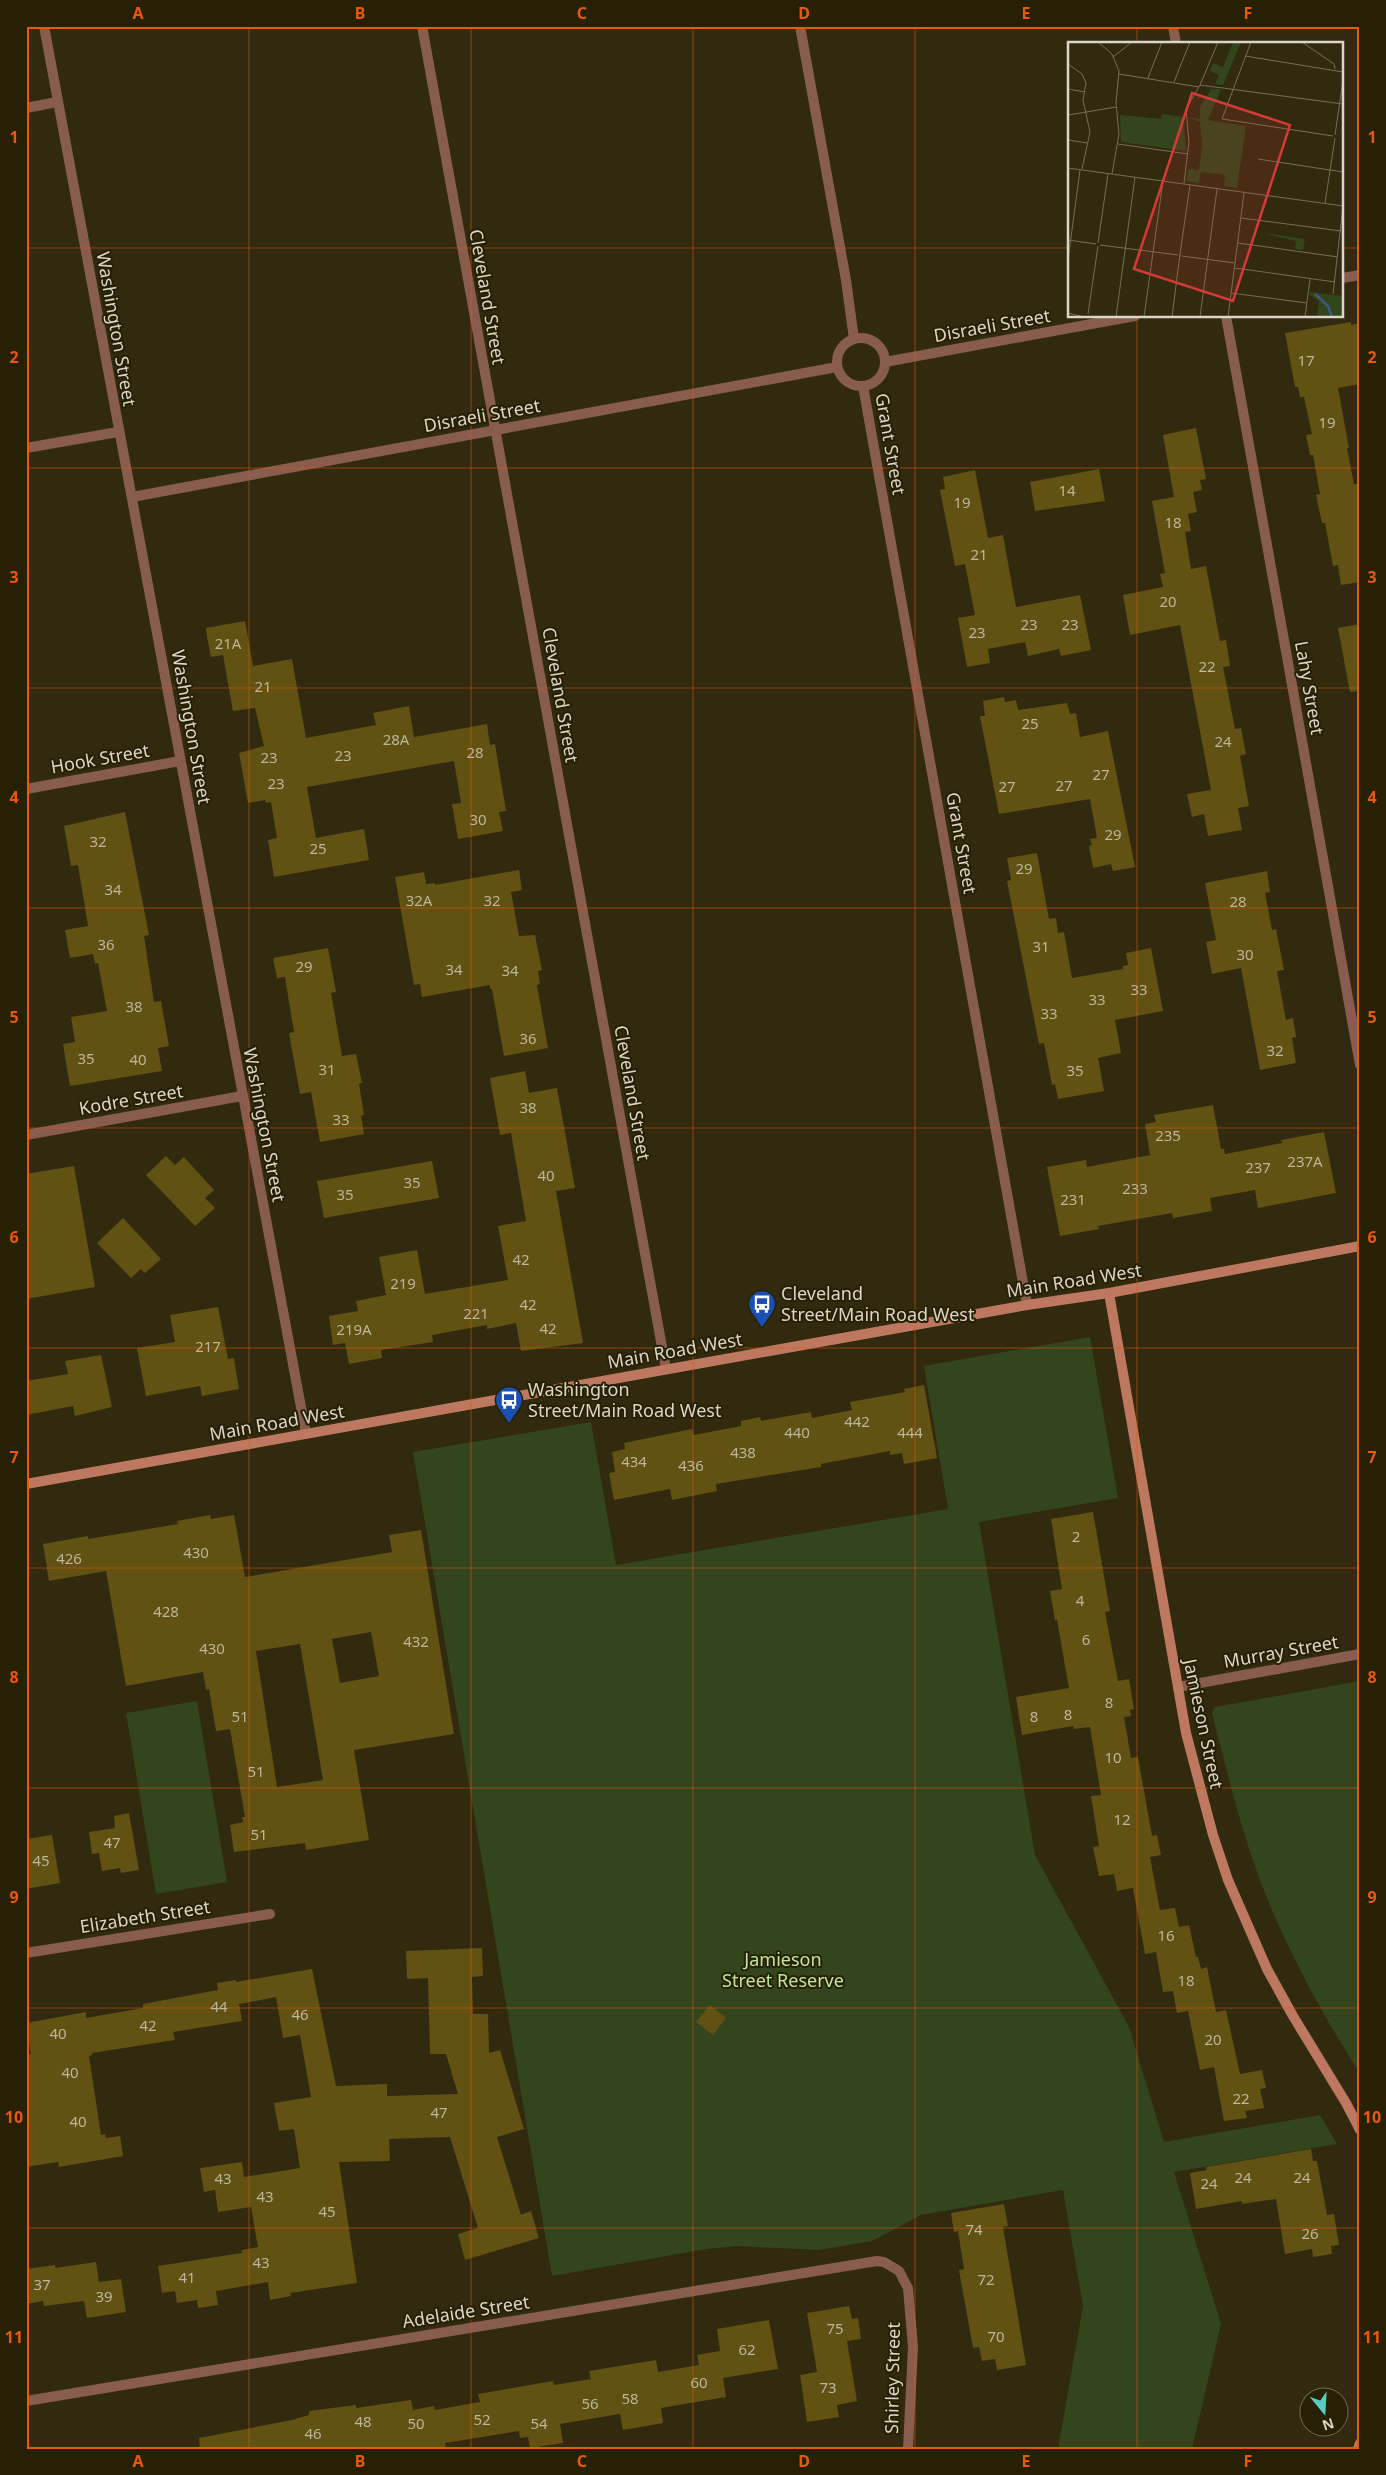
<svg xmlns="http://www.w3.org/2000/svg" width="1386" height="2475" viewBox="0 0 1386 2475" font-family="'Noto Sans',sans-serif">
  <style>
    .green { fill: #32451d }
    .building { fill: #615113; fill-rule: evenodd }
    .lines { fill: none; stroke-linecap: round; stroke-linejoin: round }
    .street { stroke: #895d4d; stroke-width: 10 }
    .secondary { stroke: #be7860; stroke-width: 10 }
    .grid { fill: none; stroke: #e8590c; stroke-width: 1; stroke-opacity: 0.55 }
    .labels { text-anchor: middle; stroke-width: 4; stroke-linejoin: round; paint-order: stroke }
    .number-label { font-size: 15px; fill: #bcb69a }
    .street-label { font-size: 18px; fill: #dbd7c7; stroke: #272005 }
    .poi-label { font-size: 18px; fill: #dbd7c7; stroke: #272005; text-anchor: start }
    .park-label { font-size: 18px; fill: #c0e799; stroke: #272005 }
    .inset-river { fill: none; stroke: #3c5985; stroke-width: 2.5 }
    .inset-road { fill: none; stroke: #756f58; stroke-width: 1 }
    .view { fill: #d63a38; fill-opacity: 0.15; stroke: #d63a38; stroke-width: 2.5 }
    .inset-edge { fill: none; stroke: #dbd7c7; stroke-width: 2.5 }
    .neatline { fill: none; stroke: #e8590c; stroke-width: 2 }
    .grid-label { font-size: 16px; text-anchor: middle; font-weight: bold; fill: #e8590c }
  </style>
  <rect width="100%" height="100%" fill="#312a0e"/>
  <g class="green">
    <polygon points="1090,1337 1118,1498 979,1522 1035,1855 1129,2027 1164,2142 1320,2115 1337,2144 1174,2172 1221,2324 1192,2449 1058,2449 1083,2306 1063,2190 921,2215 872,2241 819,2250 737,2246 706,2249 552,2276 413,1452 591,1422 616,1565 948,1509 924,1366"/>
    <path d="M1360,1681V2074C1323,2015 1289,1954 1263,1888C1241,1831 1227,1772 1212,1713L1215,1707Z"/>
    <polygon points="197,1701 227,1882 156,1894 126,1713"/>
  </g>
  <g class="building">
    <polygon points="1351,322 1351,325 1360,323 1360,384 1338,388 1349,448 1347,448 1354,484 1360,484 1360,582 1341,585 1338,565 1333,566 1325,523 1322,523 1316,495 1320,494 1313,455 1310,455 1306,435 1312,434 1304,397 1300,397 1298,387 1295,387 1285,333"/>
    <polygon points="1196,428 1206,479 1200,480 1202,490 1193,492 1197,512 1188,514 1191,531 1185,532 1191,569 1206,566 1220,641 1226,640 1230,666 1223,667 1235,729 1241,728 1246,754 1240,756 1249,806 1238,808 1242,830 1208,836 1204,814 1192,817 1187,794 1211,790 1180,625 1130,635 1123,595 1163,587 1160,574 1165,573 1152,501 1174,497 1163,435"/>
    <polygon points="1099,469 1105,501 1035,511 1030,482"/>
    <polygon points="975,470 988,538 1003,535 1016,607 1080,595 1091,650 1061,656 1059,649 1028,656 1025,642 988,649 990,663 967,667 958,618 975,615 965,564 955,566 940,490 945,489 943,477"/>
    <polygon points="245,621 253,666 292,659 306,738 376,725 373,713 409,706 414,737 487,724 490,745 495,744 506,811 499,812 503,831 458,839 452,804 461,803 454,761 307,787 316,838 364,829 369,860 274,877 268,840 277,838 271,802 266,803 265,800 248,803 239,753 264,746 255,708 233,711 223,655 211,657 207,637 206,628"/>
    <polygon points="1360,624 1360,691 1350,692 1338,628"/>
    <polygon points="1004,697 1005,702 1016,700 1018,710 1067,703 1070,714 1076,713 1080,737 1108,731 1135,867 1113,871 1111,864 1093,868 1089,846 1092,845 1090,839 1097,838 1090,799 999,814 980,716 985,716 983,701"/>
    <polygon points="125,812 149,935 144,936 154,1002 161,1001 169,1046 158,1048 162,1071 70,1086 63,1044 75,1042 71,1017 107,1011 98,963 95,964 93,954 70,958 65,930 88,926 78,865 71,866 64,826"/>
    <polygon points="1037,853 1049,919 1056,918 1058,933 1064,932 1072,978 1123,969 1123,966 1128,965 1126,953 1151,948 1163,1011 1115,1020 1121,1053 1098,1058 1104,1091 1058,1099 1055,1084 1052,1085 1044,1043 1039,1044 1007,881 1011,880 1007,858"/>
    <polygon points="519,870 522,890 511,892 519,936 535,935 542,970 538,971 540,984 537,985 548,1048 504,1056 492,989 490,989 490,985 422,997 420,984 414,985 395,877 424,872 426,884 435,883 435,885"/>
    <polygon points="1267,871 1270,892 1265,893 1272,930 1276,929 1284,970 1277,971 1286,1020 1293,1018 1296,1037 1292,1038 1296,1063 1260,1070 1241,968 1212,974 1206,942 1216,940 1205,883"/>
    <polygon points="328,948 336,992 331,993 342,1056 356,1054 362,1083 359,1084 364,1115 361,1116 364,1134 320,1142 311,1092 300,1094 289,1033 294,1032 285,977 277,978 273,958"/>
    <polygon points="525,1071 529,1093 557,1088 575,1188 556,1191 583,1343 521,1351 516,1323 487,1329 487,1325 432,1335 433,1342 381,1350 382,1358 349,1364 345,1343 333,1345 329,1316 358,1311 356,1301 386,1295 379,1257 417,1250 425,1294 508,1280 498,1226 526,1221 511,1133 500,1135 490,1078"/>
    <polygon points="1213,1105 1221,1149 1224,1149 1225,1154 1282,1143 1281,1140 1324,1132 1336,1193 1258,1208 1255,1190 1210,1198 1212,1211 1173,1218 1172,1213 1098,1226 1099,1229 1060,1236 1047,1167 1086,1160 1087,1167 1150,1155 1145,1124 1156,1122 1154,1115"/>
    <polygon points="166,1156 175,1165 184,1157 214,1190 205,1198 215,1208 195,1226 146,1175"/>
    <polygon points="432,1161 439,1198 324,1218 317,1181"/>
    <polygon points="74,1166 95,1287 26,1299 26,1174"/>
    <polygon points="123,1218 161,1259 145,1273 141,1269 131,1278 97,1243"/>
    <polygon points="218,1307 228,1359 234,1358 239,1389 202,1396 200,1386 146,1396 137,1348 175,1342 170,1315"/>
    <polygon points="101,1355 112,1407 75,1416 73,1406 26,1415 26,1381 68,1374 65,1361"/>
    <polygon points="924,1385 937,1458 904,1464 902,1453 890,1455 890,1451 821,1464 821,1467 716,1484 717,1491 672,1500 670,1489 614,1500 609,1473 615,1472 612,1452 625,1449 624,1443 692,1429 694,1435 741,1426 741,1421 760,1417 761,1421 811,1412 812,1418 852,1410 850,1402 905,1392 904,1389"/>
    <polygon points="1093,1512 1110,1611 1105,1612 1118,1681 1129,1679 1134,1709 1130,1710 1131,1716 1124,1717 1131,1758 1138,1757 1152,1836 1157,1835 1161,1855 1150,1857 1160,1910 1175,1908 1179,1927 1189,1925 1196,1957 1198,1957 1201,1969 1207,1967 1216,2012 1226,2010 1240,2074 1262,2070 1266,2088 1260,2089 1264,2108 1245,2111 1247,2118 1224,2121 1214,2067 1200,2070 1188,2011 1177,2013 1173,1991 1163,1992 1156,1952 1145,1954 1133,1888 1117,1891 1114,1874 1099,1876 1093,1847 1099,1846 1091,1796 1101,1795 1090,1727 1074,1729 1073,1726 1022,1735 1016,1697 1069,1688 1057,1620 1055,1620 1050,1591 1062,1589 1051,1519"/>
    <path d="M210,1515L211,1519L234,1515L245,1577L392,1552L389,1535L421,1530L454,1734L354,1750L369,1840L306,1850L305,1843L234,1852L230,1825L243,1822L242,1817H245L230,1729L216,1731L209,1689L206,1690L203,1672L126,1686L106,1571L49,1581L43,1544L88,1536V1539L178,1524L177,1521ZM371,1632L379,1676L340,1683L332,1639ZM300,1644L323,1780L277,1787L256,1651Z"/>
    <polygon points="129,1813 139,1870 121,1873 120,1868 102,1871 99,1853 92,1854 89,1832 115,1828 114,1816"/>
    <polygon points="52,1835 60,1883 26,1889 26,1839"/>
    <polygon points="482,1948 483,1976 472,1977 473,2014 488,2014 489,2053 500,2050 524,2129 497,2137 521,2215 531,2211 539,2238 465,2260 458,2234 478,2228 450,2137 389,2139 390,2161 339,2162 357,2283 290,2293 291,2296 270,2300 268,2282 216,2291 218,2305 198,2308 197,2300 177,2303 175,2291 162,2293 158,2266 242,2253 242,2250 258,2247 251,2207 218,2212 215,2190 204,2192 200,2168 242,2162 244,2177 300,2168 294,2129 279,2131 274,2103 311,2097 300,2035 283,2038 276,1997 239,2004 242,2021 173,2032 175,2040 92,2053 92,2055 89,2056 101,2135 105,2134 106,2138 120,2136 123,2156 59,2167 58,2162 26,2167 26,2055 31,2054 26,2023 86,2012 86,2018 143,2008 143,2004 218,1990 217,1983 236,1980 236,1982 312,1969 336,2086 387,2084 387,2096 458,2094 446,2054 430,2054 428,1978 407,1979 406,1951"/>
    <polygon points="710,2005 726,2018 713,2035 696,2022"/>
    <polygon points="1311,2149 1313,2161 1317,2161 1327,2215 1334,2214 1339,2245 1331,2246 1332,2254 1313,2257 1312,2249 1285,2254 1276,2199 1242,2204 1242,2201 1196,2209 1190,2173 1207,2170 1206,2167"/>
    <polygon points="1004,2204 1008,2226 1003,2227 1026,2365 997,2370 995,2359 982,2361 979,2347 973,2348 959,2270 964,2269 958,2231 954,2232 951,2213"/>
    <polygon points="96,2262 99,2282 121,2279 126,2312 87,2318 84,2301 44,2306 43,2301 26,2304 26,2269 55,2265 55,2268"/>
    <polygon points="849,2306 852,2319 858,2318 861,2339 847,2341 857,2401 837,2405 839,2417 807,2422 800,2375 817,2372 807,2313"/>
    <polygon points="769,2320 778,2369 723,2378 726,2397 661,2408 663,2423 623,2430 620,2414 560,2424 563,2443 530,2448 528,2437 520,2438 519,2431 445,2443 446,2449 200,2449 199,2438 292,2420 309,2415 309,2411 356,2405 356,2408 411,2400 413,2410 434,2406 435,2410 480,2402 478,2394 553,2381 554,2385 591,2379 589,2371 656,2360 658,2372 699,2365 697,2355 720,2351 717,2329"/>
  </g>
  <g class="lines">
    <g class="street">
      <polyline points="44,26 306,1434"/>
      <polyline points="422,26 666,1369"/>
      <polyline points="800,26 846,280 854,339"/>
      <polyline points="1173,26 1176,44"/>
      <polyline points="26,108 57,102"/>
      <polyline points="1342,278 1360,275"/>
      <polyline points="1226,316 1360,1065"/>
      <circle cx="861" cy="362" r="24"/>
      <polyline points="885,362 1135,316"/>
      <polyline points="863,386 1027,1305"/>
      <polyline points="26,448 118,432"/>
      <polyline points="132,497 837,367"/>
      <polyline points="26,789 180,761"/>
      <polyline points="26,1135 242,1096"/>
      <polyline points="1178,1687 1360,1654"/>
      <polyline points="26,1953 270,1914"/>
      <polyline points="26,2401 877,2261 884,2262 899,2271 908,2288 913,2347 908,2449"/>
    </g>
    <g class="secondary">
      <polyline points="1109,1293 1186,1733 1213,1835 1228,1880 1267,1969 1293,2016 1346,2103 1360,2130"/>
      <polyline points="26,1484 1027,1305 1109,1293 1360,1246"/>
      <polyline points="1358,2449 1360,2443"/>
    </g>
  </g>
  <path class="grid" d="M249,26V2449M471,26V2449M693,26V2449M915,26V2449M1137,26V44M26,248H1070M1342,248H1360M1137,316V2449M26,468H1360M26,688H1360M26,908H1360M26,1128H1360M26,1348H1360M26,1568H1360M26,1788H1360M26,2008H1360M26,2228H1360"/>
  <defs>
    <g id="bus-pin" transform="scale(1.4375)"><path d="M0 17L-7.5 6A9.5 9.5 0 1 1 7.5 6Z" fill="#1a4fb4" stroke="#272005"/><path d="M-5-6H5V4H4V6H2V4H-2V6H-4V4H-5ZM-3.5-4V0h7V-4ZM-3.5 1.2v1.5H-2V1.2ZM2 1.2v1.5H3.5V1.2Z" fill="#fff"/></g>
  </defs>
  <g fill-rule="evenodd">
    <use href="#bus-pin" x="762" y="1304"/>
    <use href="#bus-pin" x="509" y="1400"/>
  </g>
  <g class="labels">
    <g class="number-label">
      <text x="1306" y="366">17</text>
      <text x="1327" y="428">19</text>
      <text x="1067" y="496">14</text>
      <text x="962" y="508">19</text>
      <text x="1173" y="528">18</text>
      <text x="979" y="560">21</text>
      <text x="1168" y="607">20</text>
      <text x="1029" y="630">23</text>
      <text x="1070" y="630">23</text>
      <text x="977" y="638">23</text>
      <text x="228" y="649">21A</text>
      <text x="1207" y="672">22</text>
      <text x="263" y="692">21</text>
      <text x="1030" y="729">25</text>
      <text x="396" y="745">28A</text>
      <text x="1223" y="747">24</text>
      <text x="475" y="758">28</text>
      <text x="343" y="761">23</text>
      <text x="269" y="763">23</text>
      <text x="1101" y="780">27</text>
      <text x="276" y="789">23</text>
      <text x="1064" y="791">27</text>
      <text x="1007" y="792">27</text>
      <text x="478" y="825">30</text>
      <text x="1113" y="840">29</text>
      <text x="98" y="847">32</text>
      <text x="318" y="854">25</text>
      <text x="1024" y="874">29</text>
      <text x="113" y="895">34</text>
      <text x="419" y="906">32A</text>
      <text x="492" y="906">32</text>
      <text x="1238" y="907">28</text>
      <text x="106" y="950">36</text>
      <text x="1041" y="952">31</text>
      <text x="1245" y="960">30</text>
      <text x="304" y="972">29</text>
      <text x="454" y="975">34</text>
      <text x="510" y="976">34</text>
      <text x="1139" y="995">33</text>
      <text x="1097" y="1005">33</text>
      <text x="134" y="1012">38</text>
      <text x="1049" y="1019">33</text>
      <text x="528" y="1044">36</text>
      <text x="1275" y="1056">32</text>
      <text x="86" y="1064">35</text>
      <text x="138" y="1065">40</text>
      <text x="327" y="1075">31</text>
      <text x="1075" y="1076">35</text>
      <text x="528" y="1113">38</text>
      <text x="341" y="1125">33</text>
      <text x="1168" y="1141">235</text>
      <text x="1305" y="1167">237A</text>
      <text x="1258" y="1173">237</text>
      <text x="546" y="1181">40</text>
      <text x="412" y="1188">35</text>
      <text x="1135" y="1194">233</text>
      <text x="345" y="1200">35</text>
      <text x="1073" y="1205">231</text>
      <text x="521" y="1265">42</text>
      <text x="403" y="1289">219</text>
      <text x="528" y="1310">42</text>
      <text x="476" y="1319">221</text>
      <text x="548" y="1334">42</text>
      <text x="354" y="1335">219A</text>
      <text x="208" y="1352">217</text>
      <text x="857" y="1427">442</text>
      <text x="797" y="1438">440</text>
      <text x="910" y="1438">444</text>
      <text x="743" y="1458">438</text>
      <text x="634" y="1467">434</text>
      <text x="691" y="1471">436</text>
      <text x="1076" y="1542">2</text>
      <text x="196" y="1558">430</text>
      <text x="69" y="1564">426</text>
      <text x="1080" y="1606">4</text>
      <text x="166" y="1617">428</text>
      <text x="1086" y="1645">6</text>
      <text x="416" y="1647">432</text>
      <text x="212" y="1654">430</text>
      <text x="1109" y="1708">8</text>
      <text x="1068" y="1720">8</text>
      <text x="240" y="1722">51</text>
      <text x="1034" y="1722">8</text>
      <text x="1113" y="1763">10</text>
      <text x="256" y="1777">51</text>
      <text x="1122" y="1825">12</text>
      <text x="259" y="1840">51</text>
      <text x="112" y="1848">47</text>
      <text x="41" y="1866">45</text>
      <text x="1166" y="1941">16</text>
      <text x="1186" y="1986">18</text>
      <text x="219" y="2012">44</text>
      <text x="300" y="2020">46</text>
      <text x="148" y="2031">42</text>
      <text x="58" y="2039">40</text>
      <text x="1213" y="2045">20</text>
      <text x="70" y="2078">40</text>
      <text x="1241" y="2104">22</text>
      <text x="439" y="2118">47</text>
      <text x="78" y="2127">40</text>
      <text x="1243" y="2183">24</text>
      <text x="1302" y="2183">24</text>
      <text x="223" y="2184">43</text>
      <text x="1209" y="2189">24</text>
      <text x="265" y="2202">43</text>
      <text x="327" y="2217">45</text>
      <text x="974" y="2235">74</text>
      <text x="1310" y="2239">26</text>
      <text x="261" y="2268">43</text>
      <text x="187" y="2283">41</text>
      <text x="986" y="2285">72</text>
      <text x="42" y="2290">37</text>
      <text x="104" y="2302">39</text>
      <text x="835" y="2334">75</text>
      <text x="996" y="2342">70</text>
      <text x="747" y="2355">62</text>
      <text x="699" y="2388">60</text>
      <text x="828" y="2393">73</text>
      <text x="630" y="2404">58</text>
      <text x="590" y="2409">56</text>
      <text x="482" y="2425">52</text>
      <text x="363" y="2427">48</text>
      <text x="416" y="2429">50</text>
      <text x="539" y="2429">54</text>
      <text x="313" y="2439">46</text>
    </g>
    <g class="street-label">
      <text transform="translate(487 297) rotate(80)" y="6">Cleveland Street</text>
      <text transform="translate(992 326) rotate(-10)" y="6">Disraeli Street</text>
      <text transform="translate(116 329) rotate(80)" y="6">Washington Street</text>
      <text transform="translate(482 416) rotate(-10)" y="6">Disraeli Street</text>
      <text transform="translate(890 444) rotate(80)" y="6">Grant Street</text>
      <text transform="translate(1309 688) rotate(80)" y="6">Lahy Street</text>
      <text transform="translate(560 695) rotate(80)" y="6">Cleveland Street</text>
      <text transform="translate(191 727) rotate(80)" y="6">Washington Street</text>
      <text transform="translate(100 759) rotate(-10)" y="6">Hook Street</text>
      <text transform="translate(961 843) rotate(80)" y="6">Grant Street</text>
      <text transform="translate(632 1093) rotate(80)" y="6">Cleveland Street</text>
      <text transform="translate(131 1100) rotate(-10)" y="6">Kodre Street</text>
      <text transform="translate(264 1125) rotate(79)" y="6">Washington Street</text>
      <text transform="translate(1074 1281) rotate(-9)" y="6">Main Road West</text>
      <text transform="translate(675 1351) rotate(-10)" y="6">Main Road West</text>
      <text transform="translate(277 1423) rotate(-10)" y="6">Main Road West</text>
      <text transform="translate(1281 1652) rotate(-10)" y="6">Murray Street</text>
      <text transform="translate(1203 1724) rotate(78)" y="6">Jamieson Street</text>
      <text transform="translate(145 1917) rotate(-9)" y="6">Elizabeth Street</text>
      <text transform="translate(466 2312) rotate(-9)" y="6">Adelaide Street</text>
      <text transform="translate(893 2378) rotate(-89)" y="6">Shirley Street</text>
    </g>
    <g class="poi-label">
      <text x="781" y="1300">Cleveland<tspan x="781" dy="21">Street/Main Road West</tspan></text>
      <text x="528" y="1396">Washington<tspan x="528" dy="21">Street/Main Road West</tspan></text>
    </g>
    <g class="park-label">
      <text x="783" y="1966">Jamieson<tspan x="783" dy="21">Street Reserve</tspan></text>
    </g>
  </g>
  <g transform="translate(1068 42)">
    <rect width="275" height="275" fill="#312a0e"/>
    <path d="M165,0H173L155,43L147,42L151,33L142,29L145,21L155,25ZM143,47H153L140,78L178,84L169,146L156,144L157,133L133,130L131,141L118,139L120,127L131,128L134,103L132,80L119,75L132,77V65ZM94,72L115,75L118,109L53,100L52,73L93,77ZM194,191L237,197L235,208L227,207L228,199ZM242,250L275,254V275H249L251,259L242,253Z" fill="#32451d"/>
    <path class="inset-river" d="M247,252L260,264L264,275"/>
    <path class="inset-road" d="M30,0L44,12L51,29L48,61L51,92L44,132M183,0L154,77L265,94M234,0L266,22L267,27M177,14L275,30M45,15L64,0M0,22L14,32L18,41L15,58L22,90L14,127M51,32L131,45M80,36L94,0M106,40L122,0M132,43L275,62M0,47L17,50M0,73L48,65M267,93L275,38M0,98L19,101M50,102L120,112M190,117L275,130M0,126L275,164M116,141L121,100L118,67L132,43L150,0M257,161L267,96M173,176L273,189M0,198L28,202M30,201L40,132M170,201L270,215M32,203L110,213M112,212L122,143M114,214L167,221M0,218L12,128M167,226L267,240M163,251L239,261M265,252L275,164M0,271L16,275M20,272L30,204M48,275L67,135M76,275L95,139M104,275L112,212V215M132,275L149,147M160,275L176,151M237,275L242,237"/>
    <path class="view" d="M124,51L222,83L165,259L66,227Z"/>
    <rect width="275" height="275" class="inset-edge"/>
  </g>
  <rect width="1386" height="2475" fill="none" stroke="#272005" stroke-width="55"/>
  <g transform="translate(1324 2412) rotate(162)"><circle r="24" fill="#272005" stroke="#6f6953"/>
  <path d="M0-4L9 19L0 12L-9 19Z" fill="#56cec2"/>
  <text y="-8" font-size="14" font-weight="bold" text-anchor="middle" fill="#dbd7c7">N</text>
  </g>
  <rect x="28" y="28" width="1330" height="2420" class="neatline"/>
  <g class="grid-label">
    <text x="138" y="19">A</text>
    <text x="360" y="19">B</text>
    <text x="582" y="19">C</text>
    <text x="804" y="19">D</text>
    <text x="1026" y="19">E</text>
    <text x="1248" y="19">F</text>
    <text x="14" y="143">1</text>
    <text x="1372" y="143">1</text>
    <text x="14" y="363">2</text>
    <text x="1372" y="363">2</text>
    <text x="14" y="583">3</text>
    <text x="1372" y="583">3</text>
    <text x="14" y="803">4</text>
    <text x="1372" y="803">4</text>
    <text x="14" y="1023">5</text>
    <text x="1372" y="1023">5</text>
    <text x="14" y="1243">6</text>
    <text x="1372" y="1243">6</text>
    <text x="14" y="1463">7</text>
    <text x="1372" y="1463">7</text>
    <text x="14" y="1683">8</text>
    <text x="1372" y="1683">8</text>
    <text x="14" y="1903">9</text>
    <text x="1372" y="1903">9</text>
    <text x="14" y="2123">10</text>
    <text x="1372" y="2123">10</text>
    <text x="14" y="2343">11</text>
    <text x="1372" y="2343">11</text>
    <text x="138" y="2467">A</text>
    <text x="360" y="2467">B</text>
    <text x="582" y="2467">C</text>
    <text x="804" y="2467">D</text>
    <text x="1026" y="2467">E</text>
    <text x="1248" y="2467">F</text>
  </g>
</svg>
